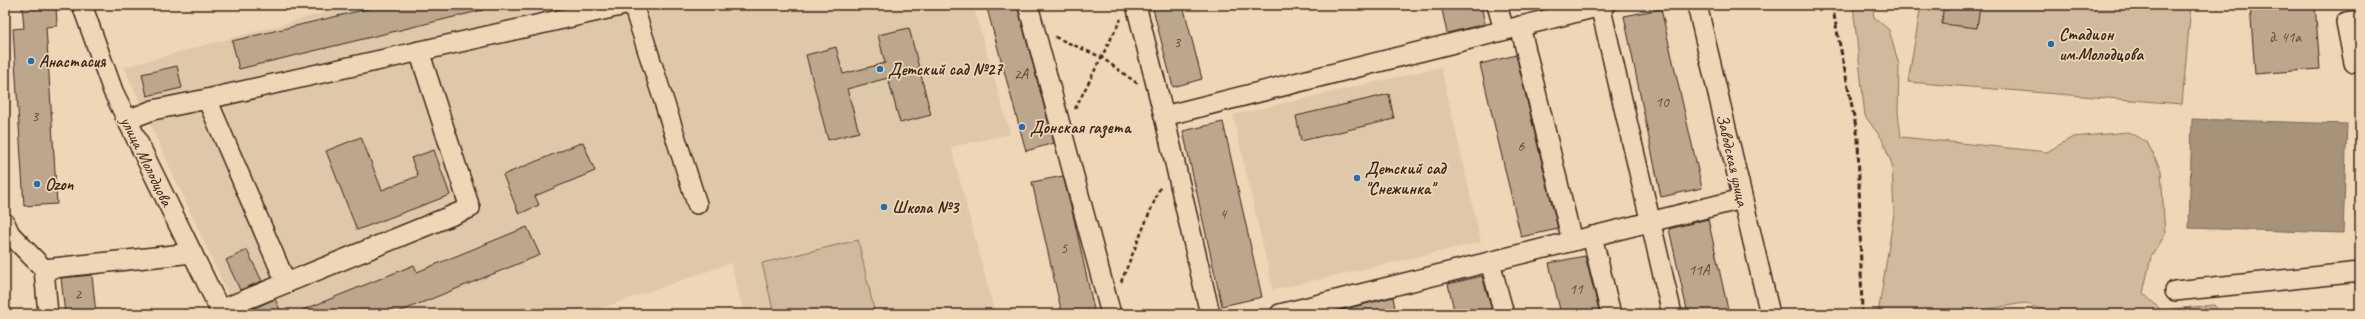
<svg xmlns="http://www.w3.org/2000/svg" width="2365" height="319" viewBox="0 0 2365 319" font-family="Caveat,sans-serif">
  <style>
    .built { fill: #dfc8a9 }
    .green { fill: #d0ba9d; stroke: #86725e }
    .water { fill: #a7927a; stroke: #7c6855 }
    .building { fill: #bca68c; stroke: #3b2a1e }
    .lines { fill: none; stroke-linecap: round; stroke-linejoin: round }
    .minor-casing { stroke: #3b2a1e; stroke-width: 22 }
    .path { stroke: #3b2a1e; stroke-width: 2.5; stroke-dasharray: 4 3; stroke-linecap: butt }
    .minor { stroke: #eed6b6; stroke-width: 19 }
    .rail { stroke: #3b2a1e; stroke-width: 3; stroke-dasharray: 6 3; stroke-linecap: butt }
    .poi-dot { fill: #1f6fb2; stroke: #eed6b6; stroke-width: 1.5 }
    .labels { text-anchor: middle; stroke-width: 3.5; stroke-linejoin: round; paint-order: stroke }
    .number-label { font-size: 15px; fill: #5b493a }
    .poi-label { font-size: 17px; font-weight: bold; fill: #3b2a1e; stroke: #eed6b6; text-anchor: start }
    .street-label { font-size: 17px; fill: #3b2a1e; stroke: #eed6b6 }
  </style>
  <rect width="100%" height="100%" fill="#eed6b6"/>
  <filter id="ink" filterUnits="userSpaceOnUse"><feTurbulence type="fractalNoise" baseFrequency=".025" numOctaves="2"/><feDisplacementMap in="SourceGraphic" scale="8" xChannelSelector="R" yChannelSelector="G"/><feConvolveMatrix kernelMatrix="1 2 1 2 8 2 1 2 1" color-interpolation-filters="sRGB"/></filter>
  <g filter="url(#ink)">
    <g class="built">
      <polygon points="353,5 973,5 1010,134 951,147 995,314 744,314 731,263 585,314 237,314 124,67"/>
      <polygon points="1441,67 1481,242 1273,290 1233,115"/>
    </g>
    <g class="green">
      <polygon points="1853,5 1872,5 1874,17 1889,30 1899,65 1898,112 1901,137 2047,152 2073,137 2128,132 2147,142 2161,170 2165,235 2151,257 2143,293 2161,310 2214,305 2220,314 2052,314 2025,303 1957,314 1878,314 1894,214 1892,164 1882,139 1865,116"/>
      <polygon points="1921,5 2191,5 2182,104 1908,82"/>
      <polygon points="858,240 875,314 774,314 762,263"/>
    </g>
    <polygon class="water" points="2192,119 2347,124 2343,233 2189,228"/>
    <g class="building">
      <polygon points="22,5 56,5 57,26 46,27 57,204 24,206 13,29 24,28"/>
      <polygon points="384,5 482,5 483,10 239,69 232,41"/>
      <polygon points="986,5 1017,5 1054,143 1026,151"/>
      <polygon points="1152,5 1183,5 1202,79 1173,87"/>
      <polygon points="1441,5 1481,5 1485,24 1447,33"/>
      <polygon points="1949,5 1980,5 1977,28 1942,24 1943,10 1949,10"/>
      <polygon points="2250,5 2315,5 2320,69 2255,74"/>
      <polygon points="1661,9 1702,188 1661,197 1624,16"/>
      <polygon points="909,28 931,115 900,123 888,78 847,89 859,132 828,140 806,55 836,47 843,74 885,63 878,35"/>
      <polygon points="1516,55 1558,229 1521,237 1480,64"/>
      <polygon points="177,66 182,88 147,96 142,74"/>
      <polygon points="1389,94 1394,119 1301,141 1296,116"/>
      <polygon points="1223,122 1262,297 1222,306 1183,131"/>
      <polygon points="361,137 382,190 418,176 411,158 434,150 450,195 357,230 326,151"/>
      <polygon points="583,142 595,171 535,196 539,205 519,214 503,175"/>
      <polygon points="1063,176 1074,219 1095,314 1062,314 1032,182"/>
      <polygon points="1708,219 1729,314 1688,314 1669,229"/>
      <polygon points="527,227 540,255 394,314 293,314 414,265 417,272"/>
      <polygon points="247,250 262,281 240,290 226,260"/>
      <polygon points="1585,256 1600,314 1561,314 1549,263"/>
      <polygon points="92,275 96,314 65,314 61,278"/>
      <polygon points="1482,276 1493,314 1455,314 1448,284"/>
      <polygon points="1393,297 1396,314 1342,314 1342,310"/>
      <polygon points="275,299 282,314 252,314 250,310"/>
    </g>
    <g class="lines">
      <g class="minor-casing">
        <g id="minor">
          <polyline points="82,5 113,91 222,314"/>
          <polyline points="633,5 697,204"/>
          <polyline points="1028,5 1111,314"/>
          <polyline points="1136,5 1164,116 1210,314"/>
          <polyline points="1497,5 1504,30"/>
          <polyline points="1600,5 1672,314"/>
          <polyline points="1697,5 1770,314"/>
          <polyline points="1520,26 1572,241"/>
          <polyline points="2354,63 2346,22 2360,20"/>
          <polyline points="207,99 625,5"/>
          <polyline points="1164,116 1605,5"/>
          <polyline points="127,120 153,110 207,99 286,283"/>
          <polyline points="5,223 10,234 44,269"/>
          <polyline points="1592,236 1611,314"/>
          <polyline points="1490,262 1504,314"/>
          <polyline points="2175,291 2360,272"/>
          <polyline points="220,310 470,208 419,51"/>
          <polyline points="48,314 44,269 192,253"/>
          <polyline points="1280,314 1742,199"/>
        </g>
      </g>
      <g class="path">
        <polyline points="1055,37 1101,57 1138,84"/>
        <polyline points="1075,109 1121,19"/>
        <polyline points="1121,282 1161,185"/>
      </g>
      <use href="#minor" class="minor"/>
      <polyline class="rail" points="1832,5 1858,137 1862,314"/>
    </g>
  </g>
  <g class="poi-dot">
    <circle cx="2051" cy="44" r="4"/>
    <circle cx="31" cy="61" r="4"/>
    <circle cx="880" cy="69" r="4"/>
    <circle cx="1022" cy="127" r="4"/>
    <circle cx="1357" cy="178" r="4"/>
    <circle cx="37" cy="184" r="4"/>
    <circle cx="884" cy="207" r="4"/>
  </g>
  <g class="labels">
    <g class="number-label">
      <text x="2285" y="42">д. 41а</text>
      <text x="1177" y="47">3</text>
      <text x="1021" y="79">2А</text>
      <text x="1662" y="107">10</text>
      <text x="35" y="121">3</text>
      <text x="1521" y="151">6</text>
      <text x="1223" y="219">4</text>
      <text x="1064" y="253">5</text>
      <text x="1699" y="275">11А</text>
      <text x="1576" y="294">11</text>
      <text x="78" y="299">2</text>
    </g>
    <g class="poi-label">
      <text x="2059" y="40">Стадион<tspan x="2059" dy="20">им.Молодцова</tspan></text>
      <text x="39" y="67">Анастасия</text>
      <text x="888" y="75">Детский сад №27</text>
      <text x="1030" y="133">Донская газета</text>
      <text x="1365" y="174">Детский сад<tspan x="1365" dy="20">"Снежинка"</tspan></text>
      <text x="45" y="190">Ozon</text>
      <text x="892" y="213">Школа №3</text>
    </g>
    <g class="street-label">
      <text transform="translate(1733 160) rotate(77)" y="6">Заводская улица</text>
      <text transform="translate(147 161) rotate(64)" y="6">улица Молодцова</text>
    </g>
  </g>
  <rect width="2365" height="319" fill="none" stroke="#eed6b6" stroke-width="20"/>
  <rect x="10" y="10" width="2345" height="299" fill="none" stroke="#3b2a1e" stroke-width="1.5" filter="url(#ink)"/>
</svg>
